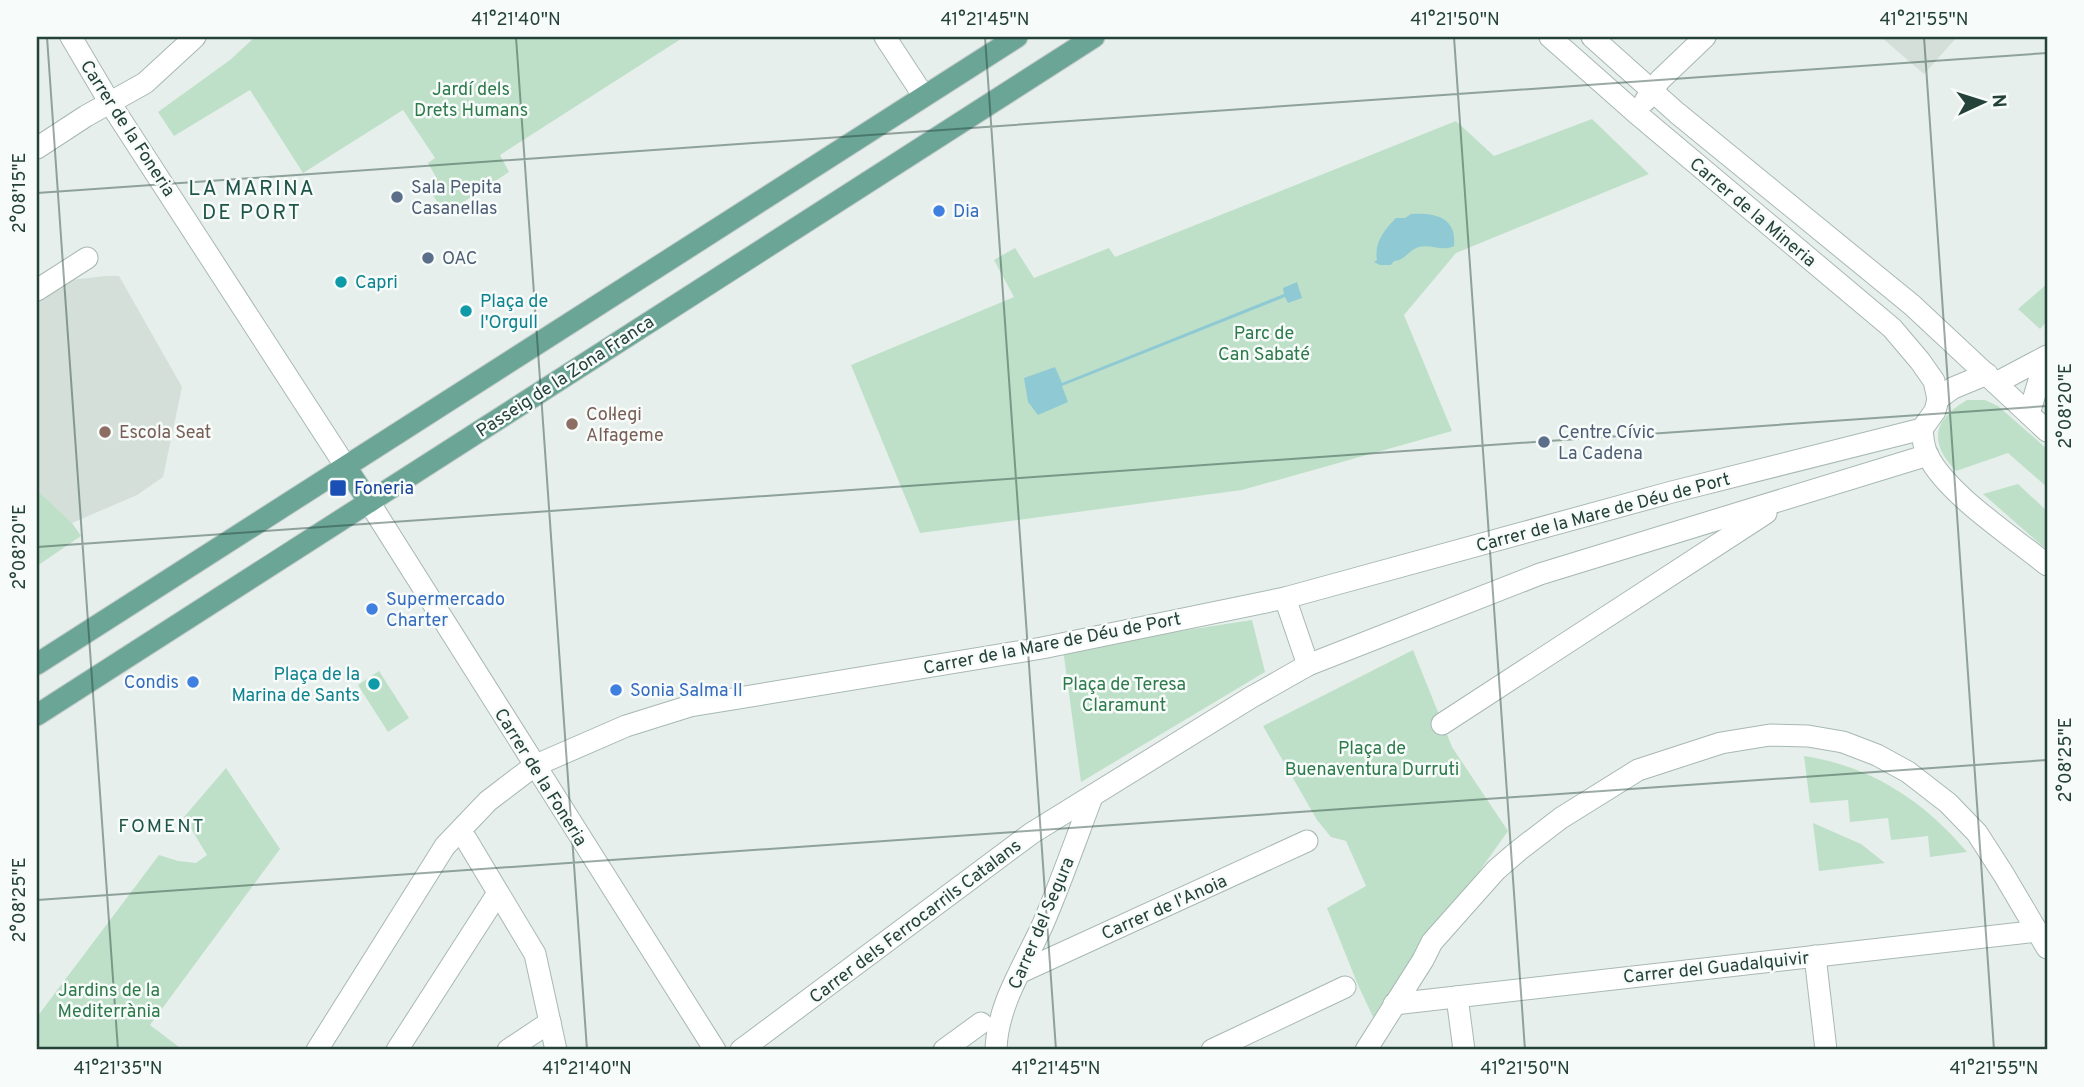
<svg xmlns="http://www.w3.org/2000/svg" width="2084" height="1087" viewBox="0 0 2084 1087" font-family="Overpass,sans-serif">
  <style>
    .built { fill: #d4dfda }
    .green { fill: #bfe0c8 }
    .water { fill: #8ec9d4 }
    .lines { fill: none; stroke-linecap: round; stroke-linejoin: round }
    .minor-casing { stroke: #a8b8b2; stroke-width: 23 }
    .major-casing { stroke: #c2cac8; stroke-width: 23 }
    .minor { stroke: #fff; stroke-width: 21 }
    .major { stroke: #6aa596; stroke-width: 21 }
    .ticks { fill: none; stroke: #24423a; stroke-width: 2; stroke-opacity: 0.45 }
    .service-dot { fill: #5c6f8a; stroke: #f7fbf9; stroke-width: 2.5 }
    .shop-dot { fill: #3f7fe0; stroke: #f7fbf9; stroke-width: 2.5 }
    .culture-dot { fill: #0f9aa8; stroke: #f7fbf9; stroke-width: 2.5 }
    .education-dot { fill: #8d6e63; stroke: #f7fbf9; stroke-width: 2.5 }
    .transit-dot { fill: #1a4fb4; stroke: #f7fbf9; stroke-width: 2.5 }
    .labels { text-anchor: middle; stroke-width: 5; stroke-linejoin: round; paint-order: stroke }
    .park-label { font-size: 18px; fill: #2d7a4b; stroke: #f7fbf9 }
    .street-label { font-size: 18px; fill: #24423a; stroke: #f7fbf9 }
    .service-label { font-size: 18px; fill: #4e5e75; stroke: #f7fbf9; text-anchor: start }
    .shop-label { font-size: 18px; fill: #366cbe; stroke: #f7fbf9; text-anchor: start }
    .culture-label { font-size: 18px; fill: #0d838f; stroke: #f7fbf9; text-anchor: start }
    .education-label { font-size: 18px; fill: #785e54; stroke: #f7fbf9; text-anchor: start }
    .transit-label { font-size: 18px; fill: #164399; stroke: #f7fbf9; text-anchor: start }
    .neighbourhood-label { font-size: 19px; letter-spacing: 2px; fill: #1f5548; stroke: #f7fbf9 }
    .quarter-label { font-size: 21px; letter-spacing: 2px; fill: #1f5548; stroke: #f7fbf9 }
    .neatline { fill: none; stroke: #24423a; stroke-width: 2.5 }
    .ticks-label { font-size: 18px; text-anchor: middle; fill: #24423a }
  </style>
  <rect width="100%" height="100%" fill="#e6efeb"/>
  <g class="built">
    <polygon points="1881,37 1957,37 1924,74"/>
    <polygon points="105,276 119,276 182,387 163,477 137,495 72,523 37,490 37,296 62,281"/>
  </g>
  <g class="green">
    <polygon points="255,37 684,37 500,155 509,172 445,214 427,186 437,179 428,163 435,158 403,110 303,173 250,90 174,136 158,112 230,60"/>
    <polygon points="1592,119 1649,174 1456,253 1404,315 1452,431 1242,490 920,533 851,365 1014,297 994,260 1015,248 1034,278 1109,248 1115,257 1456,121 1494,156"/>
    <polygon points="2047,284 2047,321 2040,329 2018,309"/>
    <path d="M1967,400H1985L1998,406L2047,449V487L2008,453L1956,471C1929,443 1932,420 1967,400Z"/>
    <polygon points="2018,484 2047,511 2047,550 1983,494"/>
    <polygon points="37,490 72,523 81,536 37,566"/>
    <polygon points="1252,620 1265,672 1081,782 1063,649"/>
    <polygon points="1413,650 1452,747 1508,831 1374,1019 1358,985 1327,908 1366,886 1346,841 1331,837 1317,820 1263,726"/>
    <polygon points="379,671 409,718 388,732 358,685"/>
    <path d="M1804,756C1871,766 1924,801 1967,852L1930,857L1928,836L1891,840L1888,818L1850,822L1848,800L1810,803Z"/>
    <polygon points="226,768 280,849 150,1025 183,1050 37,1050 37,1017 159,855 178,861 196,863 207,855 184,817"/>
    <polygon points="1813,823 1861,844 1885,863 1819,871"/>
  </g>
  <g class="water">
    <path d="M1411,214C1435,213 1457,217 1454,246C1443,252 1431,244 1419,247C1408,250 1406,260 1394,261L1391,265H1380L1374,262L1377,260C1374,243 1384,230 1396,218H1405Z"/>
    <polygon points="1297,282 1302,298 1288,303 1285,297 1062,386 1068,402 1038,415 1028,402 1024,378 1055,367 1062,383 1284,294 1283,288"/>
  </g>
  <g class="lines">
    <g class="minor-casing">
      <g id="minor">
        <polyline points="71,37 110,103 346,467"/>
        <polyline points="885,37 923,95"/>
        <polyline points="1550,37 1636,113 1892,328 1920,361 1934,381 1938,399"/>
        <polyline points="1592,37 1677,113 1912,305 2047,431"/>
        <polyline points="1645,101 1660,80 1705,37"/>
        <polyline points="37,148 86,116 145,83 195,37"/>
        <polyline points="37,290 87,258"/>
        <path d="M1987,374L1953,388L1938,399L1935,411L1922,429C1923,438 1923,447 1928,456C1948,495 2012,536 2047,565"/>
        <polyline points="1996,383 2047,356"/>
        <polyline points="2029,414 2046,357"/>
        <polyline points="369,502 715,1050"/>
        <polyline points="1285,598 1308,665"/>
        <polyline points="1442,724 1766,513"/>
        <polyline points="466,839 535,954 556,1050"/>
        <polyline points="1815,956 1826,1050"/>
        <polyline points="1021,972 1307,841"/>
        <polyline points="1457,997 1464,1050"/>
        <polyline points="1394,1004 2038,931"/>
        <polyline points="317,1050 445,846 488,801 534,766 626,726 690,706 1042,648 1285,598 1672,492 1922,429"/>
        <polyline points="397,1050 498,893"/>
        <polyline points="508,1050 550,1022"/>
        <polyline points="741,1050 1032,833 1250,698 1308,665 1540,574 1928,455"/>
        <polyline points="944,1050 981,1023"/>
        <path d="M996,1050C997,1005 1025,964 1043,924C1061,882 1076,839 1092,797"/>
        <polyline points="1212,1050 1345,987"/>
        <polyline points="1366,1050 1423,960 1432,942 1496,870 1518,851 1561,818 1638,770 1721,743 1770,735 1808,736 1843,742 1877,755 1908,772 1948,803 1977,833 2004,875 2047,948"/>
      </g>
    </g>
    <g class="major-casing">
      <g id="major">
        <polyline points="346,467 369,502"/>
        <polyline points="37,664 1017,37"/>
        <polyline points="37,715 1094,37"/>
      </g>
    </g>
    <use href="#minor" class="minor"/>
    <use href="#major" class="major"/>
  </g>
  <path class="ticks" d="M47,37L118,1050M516,37L587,1050M985,37L1056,1050M1454,37L1525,1050M1924,37L1994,1050M37,193L2047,53M37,547L2047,406M37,900L2047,760"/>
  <g class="service-dot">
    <circle cx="397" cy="197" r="7"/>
    <circle cx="428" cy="258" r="7"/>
    <circle cx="1544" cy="442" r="7"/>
  </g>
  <g class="shop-dot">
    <circle cx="939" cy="211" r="7"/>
    <circle cx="372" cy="609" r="7"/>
    <circle cx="193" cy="682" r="7"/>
    <circle cx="616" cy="690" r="7"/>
  </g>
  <g class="culture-dot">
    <circle cx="341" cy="282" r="7"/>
    <circle cx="466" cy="311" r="7"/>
    <circle cx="374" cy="684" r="7"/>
  </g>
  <g class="education-dot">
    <circle cx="572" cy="424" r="7"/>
    <circle cx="105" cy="432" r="7"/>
  </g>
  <rect class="transit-dot" x="329" y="479" width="18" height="18" rx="3.5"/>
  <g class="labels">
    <g class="park-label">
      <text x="471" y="95">Jardí dels<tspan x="471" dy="21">Drets Humans</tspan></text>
      <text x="1264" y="339">Parc de<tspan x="1264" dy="21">Can Sabaté</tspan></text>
      <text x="1124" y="690">Plaça de Teresa<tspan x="1124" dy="21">Claramunt</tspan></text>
      <text x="1372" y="754">Plaça de<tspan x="1372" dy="21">Buenaventura Durruti</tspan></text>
      <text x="109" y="996">Jardins de la<tspan x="109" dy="21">Mediterrània</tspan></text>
    </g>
    <g class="street-label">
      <text transform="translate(128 128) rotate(57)" y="6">Carrer de la Foneria</text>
      <text transform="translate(1753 212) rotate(40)" y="6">Carrer de la Mineria</text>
      <text transform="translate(565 376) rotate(-33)" y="6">Passeig de la Zona Franca</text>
      <text transform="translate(1603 512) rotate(-15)" y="6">Carrer de la Mare de Déu de Port</text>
      <text transform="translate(1052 643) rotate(-11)" y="6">Carrer de la Mare de Déu de Port</text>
      <text transform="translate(541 777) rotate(58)" y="6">Carrer de la Foneria</text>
      <text transform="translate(1164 907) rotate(-24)" y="6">Carrer de l'Anoia</text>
      <text transform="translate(915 921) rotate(-37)" y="6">Carrer dels Ferrocarrils Catalans</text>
      <text transform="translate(1041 923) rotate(-67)" y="6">Carrer del Segura</text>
      <text transform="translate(1716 967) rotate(-6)" y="6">Carrer del Guadalquivir</text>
    </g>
    <g class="service-label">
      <text x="411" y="193">Sala Pepita<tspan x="411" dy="21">Casanellas</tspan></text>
      <text x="442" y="264">OAC</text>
      <text x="1558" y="438">Centre Cívic<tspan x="1558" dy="21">La Cadena</tspan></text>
    </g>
    <g class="shop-label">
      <text x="953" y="217">Dia</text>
      <text x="386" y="605">Supermercado<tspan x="386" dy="21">Charter</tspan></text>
      <text x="179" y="688" text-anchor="end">Condis</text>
      <text x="630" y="696">Sonia Salma II</text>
    </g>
    <g class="culture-label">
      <text x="355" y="288">Capri</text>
      <text x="480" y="307">Plaça de<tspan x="480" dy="21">l'Orgull</tspan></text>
      <text x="360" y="680" text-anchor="end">Plaça de la<tspan x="360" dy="21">Marina de Sants</tspan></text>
    </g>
    <g class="education-label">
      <text x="586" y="420">Col·legi<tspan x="586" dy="21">Alfageme</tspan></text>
      <text x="119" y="438">Escola Seat</text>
    </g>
    <g class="transit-label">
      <text x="354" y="494">Foneria</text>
    </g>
    <g class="neighbourhood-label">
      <text x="162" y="832">FOMENT</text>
    </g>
    <g class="quarter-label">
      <text x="252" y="195">LA MARINA<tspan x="252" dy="24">DE PORT</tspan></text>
    </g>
  </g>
  <rect width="2084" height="1087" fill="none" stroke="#f7fbf9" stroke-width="77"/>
  <g transform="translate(1983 102) rotate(86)" stroke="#f7fbf9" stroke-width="5" paint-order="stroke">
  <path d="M0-5L12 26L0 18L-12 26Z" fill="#24423a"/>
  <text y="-10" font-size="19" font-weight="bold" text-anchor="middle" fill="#24423a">N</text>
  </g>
  <rect x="38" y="38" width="2008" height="1010" class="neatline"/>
  <g class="ticks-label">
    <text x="516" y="25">41°21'40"N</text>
    <text x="985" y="25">41°21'45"N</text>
    <text x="1455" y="25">41°21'50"N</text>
    <text x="1924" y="25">41°21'55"N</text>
    <text transform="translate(19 193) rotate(-90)" y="6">2°08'15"E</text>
    <text transform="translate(2065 406) rotate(-90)" y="6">2°08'20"E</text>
    <text transform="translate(19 547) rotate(-90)" y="6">2°08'20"E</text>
    <text transform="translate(2065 760) rotate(-90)" y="6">2°08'25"E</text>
    <text transform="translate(19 900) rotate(-90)" y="6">2°08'25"E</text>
    <text x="118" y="1074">41°21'35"N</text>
    <text x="587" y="1074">41°21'40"N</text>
    <text x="1056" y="1074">41°21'45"N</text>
    <text x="1525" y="1074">41°21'50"N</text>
    <text x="1994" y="1074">41°21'55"N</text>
  </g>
</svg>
